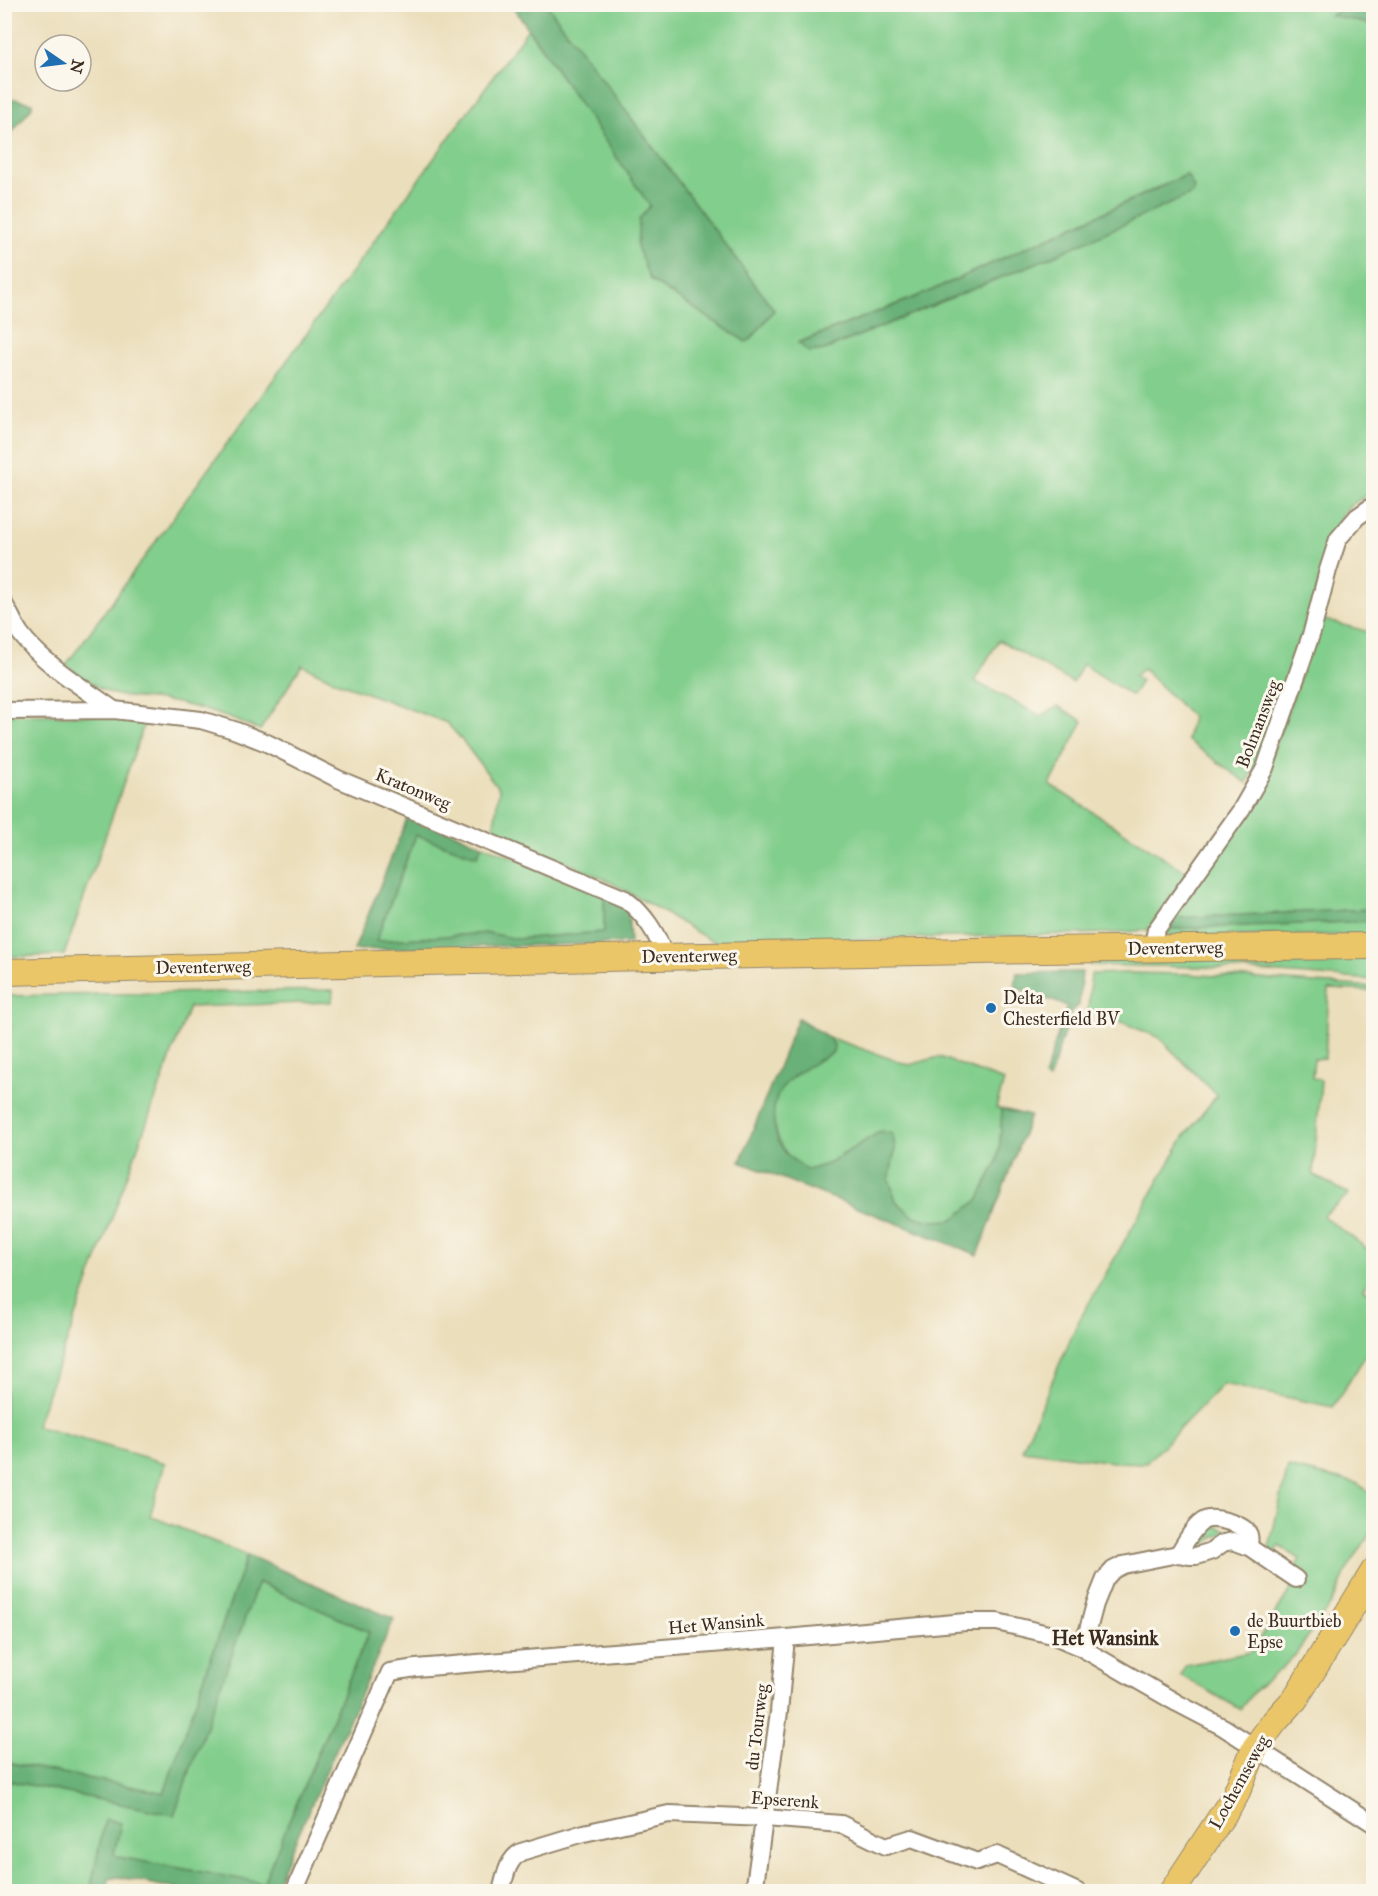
<svg xmlns="http://www.w3.org/2000/svg" width="1378" height="1896" viewBox="0 0 1378 1896" font-family="'IM FELL Great Primer',serif">
  <style>
    .green { fill: #82ce8c; stroke: #5e7c55; stroke-width: 1.5; fill-rule: evenodd }
    .forest { fill: #69b178; stroke: #526e4b; stroke-width: 1.5 }
    .lines { fill: none; stroke-linecap: round; stroke-linejoin: round }
    .street-casing { stroke: #93846c; stroke-width: 20 }
    .primary-casing { stroke: #93846c; stroke-width: 28 }
    .street { stroke: #fff; stroke-width: 16 }
    .primary { stroke: #ebc669; stroke-width: 26 }
    .poi-dot { fill: #1f6fb2; stroke: #fbf7ec; stroke-width: 2 }
    .labels { text-anchor: middle; stroke-width: 6; stroke-linejoin: round; paint-order: stroke }
    .street-label { font-size: 18px; fill: #3b2a1e; stroke: #fbf7ec }
    .poi-label { font-size: 18px; fill: #3b2a1e; stroke: #fbf7ec; text-anchor: start }
    .neighbourhood-label { font-size: 20px; font-weight: bold; fill: #3b2a1e; stroke: #fbf7ec }
  </style>
  <rect width="100%" height="100%" fill="#fbf7ec"/>
  <filter id="ink" filterUnits="userSpaceOnUse"><feTurbulence type="fractalNoise" baseFrequency=".0167" numOctaves="2"/><feDisplacementMap in="SourceGraphic" scale="12" xChannelSelector="R" yChannelSelector="G"/><feConvolveMatrix kernelMatrix="1 2 1 2 8 2 1 2 1" color-interpolation-filters="sRGB"/></filter>
  <filter id="wash" filterUnits="userSpaceOnUse"><feTurbulence type="fractalNoise" baseFrequency=".008" numOctaves="4" result="noise"/><feDisplacementMap in="SourceGraphic" scale="24" xChannelSelector="R" yChannelSelector="G"/><feGaussianBlur stdDeviation="1.35" result="paint"/><feColorMatrix in="noise" values="0 0 0 0 0 0 0 0 0 0 0 0 0 0 0 0 0 1.4 0 .05"/><feComposite in="paint" operator="in"/></filter>
  <g filter="url(#wash)">
    <rect width="100%" height="100%" fill="#ebdebb"/>
    <g class="green">
      <path d="M1191,4L1196,8L1202,4H1351L1332,15L1373,25V491L1351,505L1341,515L1272,729L1247,783L1187,740L1192,717L1143,669L1134,676L1141,681L1132,696L1083,664L1073,683L999,640L974,681L1041,716L1058,706L1083,721L1050,785L1188,873L1148,930L1115,933L719,943L708,939L658,909L610,882L566,862L493,833L499,789L462,740L447,723L340,683L302,665L260,730C231,718 203,708 172,702C156,698 138,699 122,696C101,693 83,677 66,665L528,29L651,206L650,280L687,303L752,338L774,310L547,5ZM1186,175L1194,188L1192,193L1053,256L824,350L809,352L799,342L926,293Z"/>
      <polygon points="1321,619 1373,633 1373,909 1175,918 1258,792"/>
      <polygon points="4,714 147,716 64,955 5,957"/>
      <polygon points="416,835 477,856 482,845 604,893 604,932 516,939 489,933 375,941"/>
      <polygon points="1373,921 1373,935 1168,936 1169,929"/>
      <polygon points="1373,956 1373,980 1202,967 1090,965 1092,960"/>
      <polygon points="1126,973 1186,974 1374,987 1373,991 1329,989 1325,1058 1314,1059 1312,1078 1321,1080 1313,1175 1349,1194 1323,1216 1373,1253 1373,1272 1363,1289 1373,1295 1373,1344 1333,1407 1223,1384 1146,1463 1114,1462 1022,1450 1077,1324 1184,1137 1217,1095 1158,1037 1097,1012 1088,1011 1091,974"/>
      <polygon points="333,990 332,1002 189,1007 36,1426 165,1463 150,1516 247,1555 164,1793 5,1762 4,996"/>
      <path d="M828,1037L909,1065L939,1057L1004,1081L996,1108L1002,1109L1000,1145L997,1162L978,1200L953,1220L931,1221L913,1216L896,1201L889,1180L895,1149L881,1131L827,1165L808,1170C788,1158 780,1150 775,1127C774,1123 772,1118 772,1113C772,1081 809,1066 833,1052L834,1045Z"/>
      <polygon points="1288,1467 1356,1483 1373,1494 1373,1529 1349,1566 1334,1599 1296,1654 1281,1669 1256,1689 1240,1709 1180,1675 1186,1665 1251,1652 1295,1582 1294,1570 1300,1559 1280,1546 1272,1556 1268,1552"/>
      <path d="M1216,1526L1230,1532C1225,1534 1219,1534 1215,1537C1207,1542 1206,1546 1196,1546C1198,1535 1205,1528 1216,1526Z"/>
      <polygon points="257,1582 369,1631 263,1884 118,1857 114,1854 120,1823 105,1819 90,1891 5,1891 4,1780 174,1815"/>
    </g>
    <g class="forest">
      <polygon points="512,5 547,5 774,310 752,338 746,342 650,280 637,246 639,219 650,206"/>
      <polygon points="1351,5 1373,5 1373,25 1331,15"/>
      <polygon points="5,97 32,103 32,107 5,141"/>
      <polygon points="1187,175 1194,188 1192,194 1053,256 824,350 809,352 798,343 926,293"/>
      <polygon points="409,814 482,845 477,856 416,835 376,941 489,933 516,939 604,932 604,893 628,904 630,943 354,950"/>
      <polygon points="1373,909 1373,921 1169,929 1175,918"/>
      <polygon points="1082,972 1079,1005 1071,1011 1049,1080 1044,1078 1067,1006 1017,988 1015,986 1017,973"/>
      <path d="M798,1018L828,1037L834,1045L833,1052C800,1072 766,1084 775,1129C780,1151 789,1159 808,1170L827,1164L881,1131L893,1134L895,1149L889,1180L896,1201L913,1216L931,1221L952,1220L978,1200L997,1162L1000,1145L1002,1109L1030,1116L978,1255L740,1162Z"/>
      <polygon points="247,1555 394,1619 273,1891 187,1891 119,1877 109,1879 107,1891 90,1891 105,1819 121,1823 114,1854 118,1857 263,1883 369,1632 258,1582 174,1815 5,1780 5,1762 164,1793"/>
    </g>
  </g>
  <g filter="url(#ink)">
    <g class="lines">
      <g class="street-casing">
        <g id="street">
          <path d="M4,604C10,613 14,624 20,633C41,662 85,689 114,710"/>
          <path d="M4,711L114,710L201,720L234,730L267,743L338,779L625,899C643,913 659,934 664,957"/>
          <polyline points="1152,948 1156,930 1241,810 1265,768 1312,632 1328,570 1338,539 1357,517 1374,505"/>
          <path d="M1178,1554C1185,1544 1193,1526 1205,1520C1213,1516 1244,1524 1248,1533C1251,1537 1249,1542 1249,1547"/>
          <polyline points="1080,1647 1088,1630 1095,1604 1105,1579 1113,1570 1123,1565 1178,1554 1189,1556 1196,1556 1212,1551 1223,1543 1233,1541 1249,1547 1296,1579"/>
          <polyline points="294,1892 390,1672 416,1668 786,1638 966,1622 997,1622 1052,1635 1080,1647 1177,1703 1223,1727 1374,1824"/>
          <path d="M501,1892C505,1877 507,1860 521,1852L584,1833L669,1814L765,1818L841,1824L886,1846L912,1838L977,1862L997,1855L1078,1892"/>
          <polyline points="754,1892 779,1712 786,1638"/>
        </g>
      </g>
      <g class="primary-casing">
        <g id="primary">
          <path d="M4,972C461,961 917,950 1374,946"/>
          <polyline points="1172,1892 1235,1796 1255,1748 1275,1721 1295,1699 1374,1571"/>
        </g>
      </g>
      <use href="#street" class="street"/>
      <use href="#primary" class="primary"/>
    </g>
  </g>
  <g class="poi-dot">
    <circle cx="991" cy="1008" r="6"/>
    <circle cx="1235" cy="1631" r="6"/>
  </g>
  <g class="labels">
    <g class="street-label">
      <text transform="translate(1258 724) rotate(-69)" y="6">Bolmansweg</text>
      <text transform="translate(413 789) rotate(23)" y="6">Kratonweg</text>
      <text transform="translate(1175 948) rotate(-1)" y="6">Deventerweg</text>
      <text transform="translate(689 956) rotate(-1)" y="6">Deventerweg</text>
      <text transform="translate(203 967) rotate(-1)" y="6">Deventerweg</text>
      <text transform="translate(716 1624) rotate(-5)" y="6">Het Wansink</text>
      <text transform="translate(757 1727) rotate(-83)" y="6">du Tourweg</text>
      <text transform="translate(1239 1782) rotate(-61)" y="6">Lochemseweg</text>
      <text transform="translate(785 1800) rotate(4)" y="6">Epserenk</text>
    </g>
    <g class="poi-label">
      <text x="1003" y="1004">Delta<tspan x="1003" dy="21">Chesterfield BV</tspan></text>
      <text x="1247" y="1627">de Buurtbieb<tspan x="1247" dy="21">Epse</tspan></text>
    </g>
    <g class="neighbourhood-label">
      <text x="1105" y="1645">Het Wansink</text>
    </g>
  </g>
  <rect width="1378" height="1896" fill="none" stroke="#fbf7ec" stroke-width="24"/>
  <g transform="translate(63 63) rotate(104)"><circle r="28" fill="#fbf7ec" stroke="#aea59a" stroke-width="1.5"/>
  <path d="M0-4.5L10 22L0 15L-10 22Z" fill="#1f6fb2"/>
  <text y="-9" font-size="16" font-weight="bold" text-anchor="middle" fill="#3b2a1e">N</text>
  </g>
</svg>
